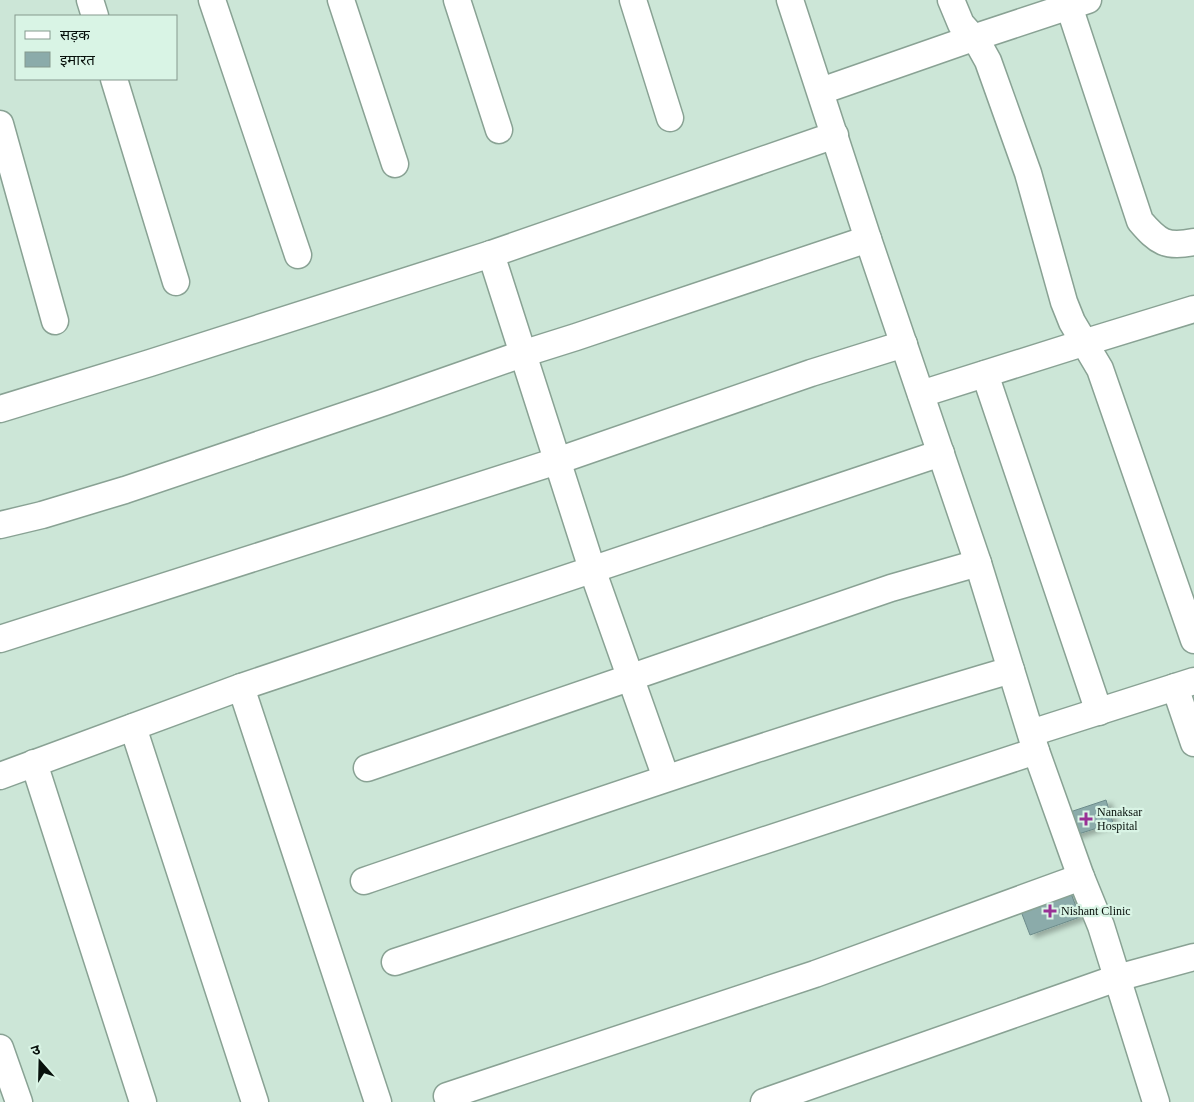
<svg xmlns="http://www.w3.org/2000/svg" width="1194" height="1102" viewBox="0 0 1194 1102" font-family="'Times New Roman','Noto Sans Devanagari',serif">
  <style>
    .building { fill: #8babaa; stroke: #6d8c8b; filter: url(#shadow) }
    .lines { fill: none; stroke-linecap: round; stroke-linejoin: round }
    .minor-casing { stroke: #89a294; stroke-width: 29 }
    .minor { stroke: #fff; stroke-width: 26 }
    .poi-dot { fill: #983195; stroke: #d9f4e5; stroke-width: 2 }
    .labels { text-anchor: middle; stroke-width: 4.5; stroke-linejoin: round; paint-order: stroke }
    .poi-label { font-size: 12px; fill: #08110c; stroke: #d9f4e5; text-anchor: start }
  </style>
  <defs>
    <filter id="shadow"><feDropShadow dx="5.5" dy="3" stdDeviation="2.5" flood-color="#0004"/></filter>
  </defs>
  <rect width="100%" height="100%" fill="#cce6d7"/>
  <g class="building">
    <polygon points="1106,800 1113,823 1069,837 1061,815"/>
    <polygon points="1067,883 1080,917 1030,935 1017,901"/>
  </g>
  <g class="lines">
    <g class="minor-casing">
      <g id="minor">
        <polyline points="90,0 95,16"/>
        <polyline points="212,0 298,255"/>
        <polyline points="341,0 395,164"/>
        <polyline points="457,0 499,130"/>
        <polyline points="633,0 670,118"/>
        <polyline points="790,0 868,239 978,563 1036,751 1081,877 1101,926 1156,1102"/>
        <polyline points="951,0 961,24 978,43 988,61 1028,173 1064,302 1072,322 1100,369 1194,640"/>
        <path d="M1069,6L1140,221C1158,242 1166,248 1194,242"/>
        <polyline points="114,79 176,282"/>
        <polyline points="821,91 973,38 1088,0"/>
        <polyline points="0,124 55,321"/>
        <polyline points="491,254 592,569 666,778"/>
        <polyline points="985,374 1099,712"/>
        <polyline points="921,394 1083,343 1194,309"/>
        <polyline points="0,409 150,363 491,254 835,135"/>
        <polyline points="0,525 42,515 125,490 385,402 522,354 576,337 868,239"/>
        <polyline points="0,639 557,461 811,373 904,344"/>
        <polyline points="241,687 378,1102"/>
        <polyline points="1175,687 1194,743"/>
        <polyline points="133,727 255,1102"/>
        <polyline points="1031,733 1194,681"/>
        <polyline points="34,763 143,1102"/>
        <polyline points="367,768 891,588 978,563"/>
        <polyline points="0,776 241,687 941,453"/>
        <path d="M364,881C578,808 793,734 1011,670"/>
        <polyline points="395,962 1036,751"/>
        <polyline points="0,1048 19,1102"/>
        <polyline points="447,1096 815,974 1081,877"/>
        <polyline points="764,1102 1117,978 1194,957"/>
      </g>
    </g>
    <use href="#minor" class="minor"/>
  </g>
  <g class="poi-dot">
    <path d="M1083.5 811.5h5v5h5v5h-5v5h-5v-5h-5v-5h5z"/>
    <path d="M1047.5 903.5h5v5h5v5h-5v5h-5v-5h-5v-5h5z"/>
  </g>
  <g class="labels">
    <g class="poi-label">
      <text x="1097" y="816">Nanaksar<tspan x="1097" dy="14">Hospital</tspan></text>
      <text x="1061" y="915">Nishant Clinic</text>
    </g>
  </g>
  <rect x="15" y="15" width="162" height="65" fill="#d9f4e5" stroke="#85998e"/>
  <rect x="25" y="31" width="25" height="8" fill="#ffffff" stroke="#85998e"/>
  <text x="60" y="40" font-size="15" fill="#08110c">सड़क</text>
  <rect x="25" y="52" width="25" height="15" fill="#8babaa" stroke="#85998e"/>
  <text x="60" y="65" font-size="15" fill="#08110c">इमारत</text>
  <g transform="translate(40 1062) rotate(340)" stroke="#d9f4e5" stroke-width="4" paint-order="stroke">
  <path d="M0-4L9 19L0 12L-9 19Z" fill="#08110c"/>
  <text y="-8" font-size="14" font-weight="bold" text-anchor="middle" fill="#08110c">उ</text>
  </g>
</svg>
